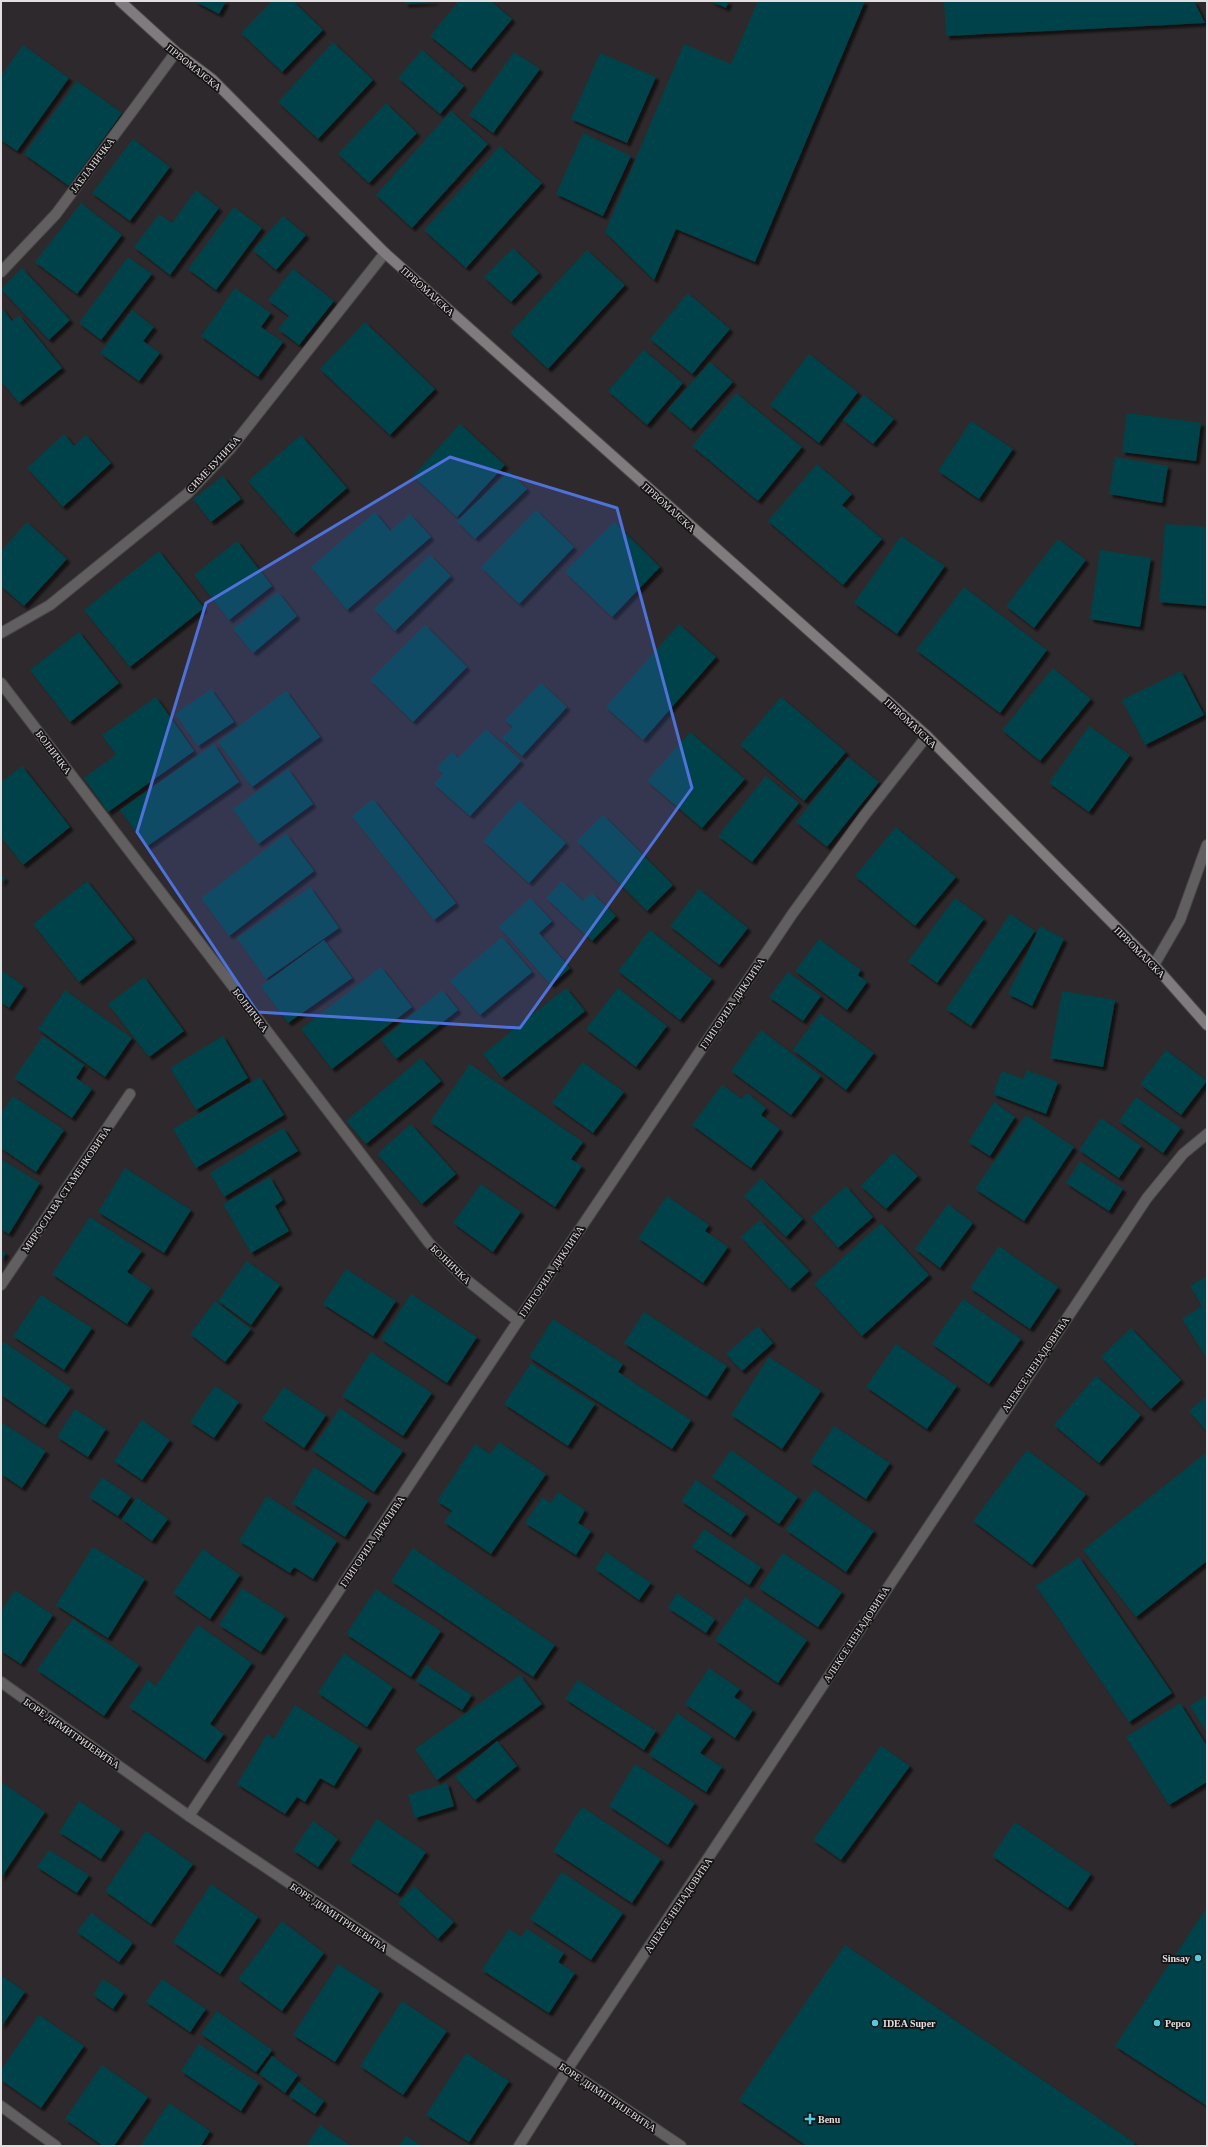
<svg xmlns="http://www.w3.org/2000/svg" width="1208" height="2147" viewBox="0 0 1208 2147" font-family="'Times New Roman',serif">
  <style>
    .building { fill: #054349; filter: url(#shadow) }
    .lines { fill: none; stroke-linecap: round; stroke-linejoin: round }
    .lane-casing { stroke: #4b4649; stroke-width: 12 }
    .street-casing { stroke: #4b4649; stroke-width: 12 }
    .secondary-casing { stroke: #4b4649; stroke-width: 12 }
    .lane { stroke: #615f60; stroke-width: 10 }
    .street { stroke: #615f60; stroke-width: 10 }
    .secondary { stroke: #807c7e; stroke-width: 10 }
    .marked { fill: #4e72da; fill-opacity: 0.2; stroke: #4e72da; stroke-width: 3; stroke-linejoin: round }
    .poi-dot { fill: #53cbda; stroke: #151214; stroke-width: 1.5 }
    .labels { text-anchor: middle; stroke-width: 3.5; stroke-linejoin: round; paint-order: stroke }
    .street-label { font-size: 10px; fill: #e2dfe0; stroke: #151214 }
    .poi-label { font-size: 10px; font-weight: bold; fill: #e2dfe0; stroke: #151214; text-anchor: start }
  </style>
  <defs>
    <filter id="shadow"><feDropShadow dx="3.5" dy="3.5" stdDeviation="1" flood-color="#0009"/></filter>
  </defs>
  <rect width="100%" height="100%" fill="#2e292c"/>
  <g class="building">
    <polygon points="194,1 226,1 219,14"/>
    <polygon points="272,1 293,1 323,30 282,72 241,33"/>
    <polygon points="405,1 435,1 435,2 405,4"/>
    <polygon points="459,1 491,1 512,19 471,69 430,36"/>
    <polygon points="710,1 729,1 726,8"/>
    <polygon points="758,1 865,1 755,262 676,229 654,280 605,232 684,44 731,64"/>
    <polygon points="944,1 1194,1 1205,23 946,36"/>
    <polygon points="333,42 373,80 318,139 278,102"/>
    <polygon points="23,45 69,78 17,151 1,140 1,76"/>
    <polygon points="422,50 464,86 440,114 398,78"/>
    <polygon points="514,52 540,69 493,133 469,115"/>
    <polygon points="600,53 656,77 627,143 571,119"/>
    <polygon points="77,81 122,113 69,186 24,154"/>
    <polygon points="386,103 417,133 369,183 338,154"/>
    <polygon points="451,111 488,144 412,228 376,195"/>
    <polygon points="583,133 631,156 603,216 556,194"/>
    <polygon points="133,139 170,167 130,221 92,193"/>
    <polygon points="500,146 542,183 466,268 424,230"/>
    <polygon points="196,190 219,208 170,275 134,247 159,214 172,223"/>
    <polygon points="81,203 122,235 77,294 35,262"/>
    <polygon points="234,207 262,228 216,290 188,269"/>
    <polygon points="283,216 306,235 276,270 253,250"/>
    <polygon points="513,248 539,273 511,302 484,277"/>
    <polygon points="587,250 625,285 548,369 510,333"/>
    <polygon points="128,257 152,274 101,340 79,323"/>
    <polygon points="22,268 70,320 49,340 1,289"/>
    <polygon points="293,269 334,301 299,345 278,329 289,316 268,300"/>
    <polygon points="235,288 271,313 261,327 283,342 258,377 201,336"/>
    <polygon points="688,293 730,329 692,374 650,339"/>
    <polygon points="1,307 12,321 19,315 62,368 19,403 1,381"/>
    <polygon points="132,310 154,327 143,341 160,353 139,381 100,353"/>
    <polygon points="365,322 435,389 390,435 320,369"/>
    <polygon points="644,350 683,383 647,425 608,391"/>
    <polygon points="809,354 858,392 819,443 770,405"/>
    <polygon points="710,362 733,382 691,429 668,409"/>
    <polygon points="736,393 802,447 758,501 692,446"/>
    <polygon points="864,395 894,419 873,444 843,420"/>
    <polygon points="1127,413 1201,423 1196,461 1122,452"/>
    <polygon points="971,421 1013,449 979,499 938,471"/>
    <polygon points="460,424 505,465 457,517 413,476"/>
    <polygon points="64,434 74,446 86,435 111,463 63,507 27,468"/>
    <polygon points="301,435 347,488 294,534 248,481"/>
    <polygon points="1115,457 1168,466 1162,503 1109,494"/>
    <polygon points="817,464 852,494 842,505 882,539 843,585 768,521"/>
    <polygon points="509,471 527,489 475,539 457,521"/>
    <polygon points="223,476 241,499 211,522 193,499"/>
    <polygon points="536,510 574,547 519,604 481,567"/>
    <polygon points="375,512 390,531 410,514 431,537 347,610 311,567"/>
    <polygon points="27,522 67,559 24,606 1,586 1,551"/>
    <polygon points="614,522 660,567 612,617 565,572"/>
    <polygon points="1165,524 1207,527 1207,606 1159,602"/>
    <polygon points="901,536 945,566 897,634 854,603"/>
    <polygon points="1058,539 1086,560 1034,628 1006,606"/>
    <polygon points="237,541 272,586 229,620 194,575"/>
    <polygon points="1100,550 1151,558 1140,627 1090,619"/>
    <polygon points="159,551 204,608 130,667 84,610"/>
    <polygon points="430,555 451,576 395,631 374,609"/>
    <polygon points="964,587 1047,650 1000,713 916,650"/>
    <polygon points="278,592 297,616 253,653 233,629"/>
    <polygon points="679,624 716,657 643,740 606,707"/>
    <polygon points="425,625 467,667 413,722 370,680"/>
    <polygon points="79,632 119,683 70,722 30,670"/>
    <polygon points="1053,668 1091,699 1040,761 1002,730"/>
    <polygon points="1181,671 1204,715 1145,745 1122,700"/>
    <polygon points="541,683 567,707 522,756 502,738 513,727 505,720"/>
    <polygon points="211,689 234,722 198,746 175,714"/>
    <polygon points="286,691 320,737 252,787 218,742"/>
    <polygon points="156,697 194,751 108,812 84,778 116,755 102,735"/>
    <polygon points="781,697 846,752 804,801 740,745"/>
    <polygon points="1089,726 1130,755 1089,812 1049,783"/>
    <polygon points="486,729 521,761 470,816 434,784 443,774 437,768 452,752 458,758"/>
    <polygon points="690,732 745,779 702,828 647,781"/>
    <polygon points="214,744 239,782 146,847 120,810"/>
    <polygon points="848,757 879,782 827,847 796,822"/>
    <polygon points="22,766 70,827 23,865 1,837 1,782"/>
    <polygon points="288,769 313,804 258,844 233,809"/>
    <polygon points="766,776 799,803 752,862 718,836"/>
    <polygon points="373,799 456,903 434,920 352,816"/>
    <polygon points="519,800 566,843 529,883 483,841"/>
    <polygon points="603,815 673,885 647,911 577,841"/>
    <polygon points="896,827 956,877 915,926 855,876"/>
    <polygon points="286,834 314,871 229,936 201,898"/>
    <polygon points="1,875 5,878 1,884"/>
    <polygon points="87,881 133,939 79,982 33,924"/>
    <polygon points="562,881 583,901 592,893 616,916 592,941 546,898"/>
    <polygon points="310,887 339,928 266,979 237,938"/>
    <polygon points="699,889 748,928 719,965 670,926"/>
    <polygon points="530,898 552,921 539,933 570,968 551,985 499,927"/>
    <polygon points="955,898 984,919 937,983 908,961"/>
    <polygon points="1010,914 1035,931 971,1026 946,1009"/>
    <polygon points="1040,926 1064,939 1032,1006 1008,994"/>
    <polygon points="650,930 712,979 680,1020 618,971"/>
    <polygon points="502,937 532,972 480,1015 450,981"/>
    <polygon points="819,939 861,970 858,975 867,982 847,1010 795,971"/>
    <polygon points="324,940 352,978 288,1023 261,986"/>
    <polygon points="381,967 412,1007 332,1069 301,1029"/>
    <polygon points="1,970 24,986 9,1008 1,1002"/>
    <polygon points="788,972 821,996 803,1021 769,997"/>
    <polygon points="144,977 184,1031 149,1057 108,1004"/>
    <polygon points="566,988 585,1011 502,1078 483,1054"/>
    <polygon points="618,988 667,1026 636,1067 586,1029"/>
    <polygon points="65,990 132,1038 105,1077 38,1029"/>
    <polygon points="442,990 458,1010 396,1059 381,1040"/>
    <polygon points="1062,991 1115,1000 1103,1067 1050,1058"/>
    <polygon points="820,1013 874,1053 846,1090 793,1050"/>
    <polygon points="761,1030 821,1076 791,1115 731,1071"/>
    <polygon points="43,1036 84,1065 76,1078 92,1089 72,1118 14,1078"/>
    <polygon points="223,1036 248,1078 196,1110 170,1068"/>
    <polygon points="1166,1050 1207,1081 1181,1115 1140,1084"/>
    <polygon points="421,1058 441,1081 366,1144 346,1121"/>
    <polygon points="583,1062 624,1092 593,1133 552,1103"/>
    <polygon points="470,1064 583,1142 571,1159 582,1166 555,1207 430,1122"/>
    <polygon points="1027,1070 1058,1082 1046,1114 993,1094 1002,1071 1023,1079"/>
    <polygon points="260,1077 284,1115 196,1168 173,1129"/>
    <polygon points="722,1085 742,1099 747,1093 766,1108 761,1115 780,1129 751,1168 692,1125"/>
    <polygon points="13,1096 64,1130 36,1172 1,1148 1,1113"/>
    <polygon points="1136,1097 1181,1128 1163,1153 1119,1121"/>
    <polygon points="994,1102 1015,1117 990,1156 968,1142"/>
    <polygon points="1026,1115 1074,1147 1024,1221 975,1189"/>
    <polygon points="1101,1118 1141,1146 1119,1178 1079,1150"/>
    <polygon points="411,1124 456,1174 422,1204 377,1154"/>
    <polygon points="283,1128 298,1151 224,1197 210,1173"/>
    <polygon points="893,1153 918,1176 886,1209 861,1186"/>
    <polygon points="1,1159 40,1183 9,1234 1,1229"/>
    <polygon points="1080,1161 1123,1189 1109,1211 1066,1183"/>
    <polygon points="125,1168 191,1210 164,1253 98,1212"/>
    <polygon points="270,1177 283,1200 275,1206 289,1231 251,1253 223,1204"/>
    <polygon points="761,1178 803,1219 786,1237 744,1196"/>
    <polygon points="481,1184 521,1212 493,1252 453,1223"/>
    <polygon points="846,1186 873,1217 838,1248 811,1217"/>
    <polygon points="667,1196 709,1225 705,1231 728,1247 703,1283 638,1238"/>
    <polygon points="948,1204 973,1223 940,1268 915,1249"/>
    <polygon points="90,1217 142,1251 127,1272 151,1288 127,1324 52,1274"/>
    <polygon points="760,1220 809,1271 790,1289 741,1237"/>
    <polygon points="881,1223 929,1275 862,1336 814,1284"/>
    <polygon points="999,1246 1058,1287 1030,1329 970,1288"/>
    <polygon points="1,1250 6,1253 1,1261"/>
    <polygon points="247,1261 280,1285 251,1325 218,1301"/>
    <polygon points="346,1269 396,1301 373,1336 323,1304"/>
    <polygon points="1207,1276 1207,1359 1182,1319 1202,1306 1190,1286"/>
    <polygon points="411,1294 477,1337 447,1383 381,1339"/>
    <polygon points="41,1295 92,1328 64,1370 13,1336"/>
    <polygon points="963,1299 1021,1339 989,1384 932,1344"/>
    <polygon points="215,1301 251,1329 225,1362 190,1334"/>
    <polygon points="644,1312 727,1366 707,1397 624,1343"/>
    <polygon points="553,1319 623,1364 618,1372 691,1420 672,1449 529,1357"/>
    <polygon points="758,1326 773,1343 742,1371 726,1354"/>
    <polygon points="1131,1328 1181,1380 1151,1409 1101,1357"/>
    <polygon points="4,1342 71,1388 45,1425 1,1395 1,1346"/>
    <polygon points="896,1344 957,1386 927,1429 866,1387"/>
    <polygon points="371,1352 432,1393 403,1436 342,1396"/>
    <polygon points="769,1357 821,1391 782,1449 731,1415"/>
    <polygon points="531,1363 595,1404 568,1446 504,1404"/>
    <polygon points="1096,1376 1141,1415 1099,1463 1054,1425"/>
    <polygon points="215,1386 239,1402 214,1438 190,1422"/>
    <polygon points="284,1387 326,1415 304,1448 262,1419"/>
    <polygon points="1207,1396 1207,1432 1189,1411"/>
    <polygon points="340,1408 403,1451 374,1492 312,1450"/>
    <polygon points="75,1409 106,1429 88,1457 57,1437"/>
    <polygon points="142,1420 170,1440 142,1480 114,1461"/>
    <polygon points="1,1422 46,1451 22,1488 1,1474"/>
    <polygon points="834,1426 890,1463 866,1499 810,1462"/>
    <polygon points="499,1442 546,1474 491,1554 444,1522 452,1511 437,1501 475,1444 490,1454"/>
    <polygon points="731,1450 798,1497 779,1524 712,1477"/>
    <polygon points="1027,1450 1086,1494 1032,1565 973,1521"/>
    <polygon points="1207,1452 1207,1561 1136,1617 1083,1550"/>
    <polygon points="314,1467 368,1501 345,1537 292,1503"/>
    <polygon points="102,1477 131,1497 118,1516 89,1497"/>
    <polygon points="696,1480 746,1514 731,1535 681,1501"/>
    <polygon points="814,1489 874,1531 846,1572 786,1530"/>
    <polygon points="558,1492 585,1510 578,1523 591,1531 576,1555 525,1523 542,1497 551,1503"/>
    <polygon points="267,1496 337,1541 313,1579 294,1567 290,1573 239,1541"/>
    <polygon points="137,1497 168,1519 152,1541 122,1519"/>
    <polygon points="704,1529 761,1567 749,1585 692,1547"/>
    <polygon points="93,1547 145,1579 108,1638 56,1605"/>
    <polygon points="413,1548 555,1645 533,1677 391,1581"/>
    <polygon points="203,1549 240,1575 210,1619 173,1593"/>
    <polygon points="606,1552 651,1583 639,1600 595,1569"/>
    <polygon points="783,1553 842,1592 818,1627 759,1588"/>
    <polygon points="1079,1557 1172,1693 1129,1722 1036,1586"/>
    <polygon points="242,1588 285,1616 261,1652 219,1625"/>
    <polygon points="376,1589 441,1631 411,1677 346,1634"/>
    <polygon points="15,1590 53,1615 21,1664 1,1651 1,1611"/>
    <polygon points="677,1593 715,1619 706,1633 668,1608"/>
    <polygon points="745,1597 807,1640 778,1683 715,1640"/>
    <polygon points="73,1619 139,1665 104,1716 37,1670"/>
    <polygon points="198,1625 252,1663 210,1724 224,1734 205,1760 129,1707 148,1680 156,1686"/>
    <polygon points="344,1653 393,1687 367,1727 318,1693"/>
    <polygon points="426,1665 472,1695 462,1710 416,1681"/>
    <polygon points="709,1668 740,1689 734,1697 753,1710 735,1738 685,1704"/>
    <polygon points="520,1675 542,1704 437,1780 415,1749"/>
    <polygon points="578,1680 656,1731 644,1750 565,1699"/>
    <polygon points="1207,1695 1207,1733 1190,1706"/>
    <polygon points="1180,1703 1207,1746 1207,1782 1169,1805 1126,1737"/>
    <polygon points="295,1705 359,1746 334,1786 320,1778 305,1802 297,1797 285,1814 237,1784 267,1734 274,1739"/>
    <polygon points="677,1713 712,1737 700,1753 722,1767 706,1792 649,1755"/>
    <polygon points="497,1741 517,1766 475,1800 455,1777"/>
    <polygon points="881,1746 910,1766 841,1860 813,1840"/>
    <polygon points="635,1764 695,1803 668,1845 609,1806"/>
    <polygon points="3,1783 45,1812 1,1878 1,1786"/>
    <polygon points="447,1783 454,1806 415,1818 408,1795"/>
    <polygon points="79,1801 121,1829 101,1859 59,1832"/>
    <polygon points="582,1807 661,1859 632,1903 553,1851"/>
    <polygon points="377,1819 426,1852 398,1894 349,1861"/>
    <polygon points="313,1821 338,1839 318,1867 293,1850"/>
    <polygon points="1015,1822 1091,1874 1068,1908 992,1856"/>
    <polygon points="146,1831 193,1864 151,1924 105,1891"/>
    <polygon points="49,1850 89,1875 77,1893 37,1867"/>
    <polygon points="562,1872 623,1913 591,1960 530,1919"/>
    <polygon points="211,1884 258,1917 220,1974 173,1942"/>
    <polygon points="414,1886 454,1922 438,1939 398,1903"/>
    <polygon points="1207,1907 1207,2106 1115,2046"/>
    <polygon points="91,1913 133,1943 119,1962 77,1932"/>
    <polygon points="282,1921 324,1953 282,2011 238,1979"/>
    <polygon points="509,1929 521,1937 527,1929 564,1953 558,1962 575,1973 549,2013 482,1970"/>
    <polygon points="845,1945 1135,2143 1133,2146 807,2146 739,2100"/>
    <polygon points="338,1964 380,1991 335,2062 293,2035"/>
    <polygon points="1,1975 25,1992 1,2027"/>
    <polygon points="103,1979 124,1993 113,2009 93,1995"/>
    <polygon points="162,1979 206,2009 190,2032 146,2002"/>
    <polygon points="402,2001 447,2031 403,2095 360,2066"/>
    <polygon points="217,2011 272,2050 256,2072 201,2034"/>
    <polygon points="39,2015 84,2046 41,2108 1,2080 1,2070"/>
    <polygon points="199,2044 259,2083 241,2111 181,2071"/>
    <polygon points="466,2053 509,2081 469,2142 426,2115"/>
    <polygon points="272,2056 298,2075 285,2093 259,2074"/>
    <polygon points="102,2065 148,2097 114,2146 103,2146 65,2119"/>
    <polygon points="299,2082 324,2101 315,2114 289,2096"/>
    <polygon points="169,2103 210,2131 201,2146 140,2146"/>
    <polygon points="320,2125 351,2146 306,2146"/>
    <polygon points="406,2136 422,2146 399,2146"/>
  </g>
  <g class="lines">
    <g class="lane-casing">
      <polyline id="lane" points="1,272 56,214 176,52"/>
    </g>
    <g class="street-casing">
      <g id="street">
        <polyline points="1,633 50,605 187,494 230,449 385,253"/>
        <polyline points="1,683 429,1243 463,1277 518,1321"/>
        <polyline points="1154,965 1180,920 1207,845"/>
        <polyline points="1,1285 130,1094"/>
        <polyline points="1,1682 189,1816 681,2146"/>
        <polyline points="189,1816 518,1321 793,913 864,816 927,736"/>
        <polyline points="1,2106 56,2146"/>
        <polyline points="519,2146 567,2070 1147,1198 1183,1154 1207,1134"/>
      </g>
    </g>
    <g class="secondary-casing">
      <polyline id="secondary" points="120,1 176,52 212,79 385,253 927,736 1154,965 1207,1025"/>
    </g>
    <use href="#lane" class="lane"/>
    <use href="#street" class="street"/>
    <use href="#secondary" class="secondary"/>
  </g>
  <path class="marked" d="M450,457L617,508L692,788L520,1028L257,1012L137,832L206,603Z"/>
  <g class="poi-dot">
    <circle cx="1198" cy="1958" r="4"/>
    <circle cx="875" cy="2023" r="4"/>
    <circle cx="1157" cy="2023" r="4"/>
    <path d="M808 2113h4v4h4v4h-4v4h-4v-4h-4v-4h4z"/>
  </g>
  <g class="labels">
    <g class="street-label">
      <text transform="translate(194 67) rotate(39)" y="4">ПРВОМАЈСКА</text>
      <text transform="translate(92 165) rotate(-53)" y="4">ЈАБЛАНИЧКА</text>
      <text transform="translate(428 291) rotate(42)" y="4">ПРВОМАЈСКА</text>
      <text transform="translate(213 464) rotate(-47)" y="4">СИМЕ БУНИЋА</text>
      <text transform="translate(669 507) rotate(42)" y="4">ПРВОМАЈСКА</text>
      <text transform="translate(911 723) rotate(43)" y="4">ПРВОМАЈСКА</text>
      <text transform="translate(54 752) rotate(53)" y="4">БОЈНИЧКА</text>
      <text transform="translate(1140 952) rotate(45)" y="4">ПРВОМАЈСКА</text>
      <text transform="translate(732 1003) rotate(-56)" y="4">ГЛИГОРИЈА ДИКЛИЋА</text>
      <text transform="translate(251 1010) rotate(53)" y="4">БОЈНИЧКА</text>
      <text transform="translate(66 1189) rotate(-56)" y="4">МИРОСЛАВА СТАМЕНКОВИЋА</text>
      <text transform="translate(451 1264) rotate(44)" y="4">БОЈНИЧКА</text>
      <text transform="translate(551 1271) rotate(-56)" y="4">ГЛИГОРИЈА ДИКЛИЋА</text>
      <text transform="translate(1035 1364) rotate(-56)" y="4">АЛЕКСЕ НЕНАДОВИЋА</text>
      <text transform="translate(372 1541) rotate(-56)" y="4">ГЛИГОРИЈА ДИКЛИЋА</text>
      <text transform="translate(856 1634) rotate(-57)" y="4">АЛЕКСЕ НЕНАДОВИЋА</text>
      <text transform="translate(72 1733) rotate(35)" y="4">БОРЕ ДИМИТРИЈЕВИЋА</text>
      <text transform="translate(678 1905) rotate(-56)" y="4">АЛЕКСЕ НЕНАДОВИЋА</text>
      <text transform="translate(339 1917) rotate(34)" y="4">БОРЕ ДИМИТРИЈЕВИЋА</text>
      <text transform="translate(608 2097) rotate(34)" y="4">БОРЕ ДИМИТРИЈЕВИЋА</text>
    </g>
    <g class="poi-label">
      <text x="1190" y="1962" text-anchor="end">Sinsay</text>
      <text x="883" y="2027">IDEA Super</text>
      <text x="1165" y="2027">Pepco</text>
      <text x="818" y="2123">Benu</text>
    </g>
  </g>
  <rect width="1208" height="2147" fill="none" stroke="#e2dfe0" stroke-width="4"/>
</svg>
